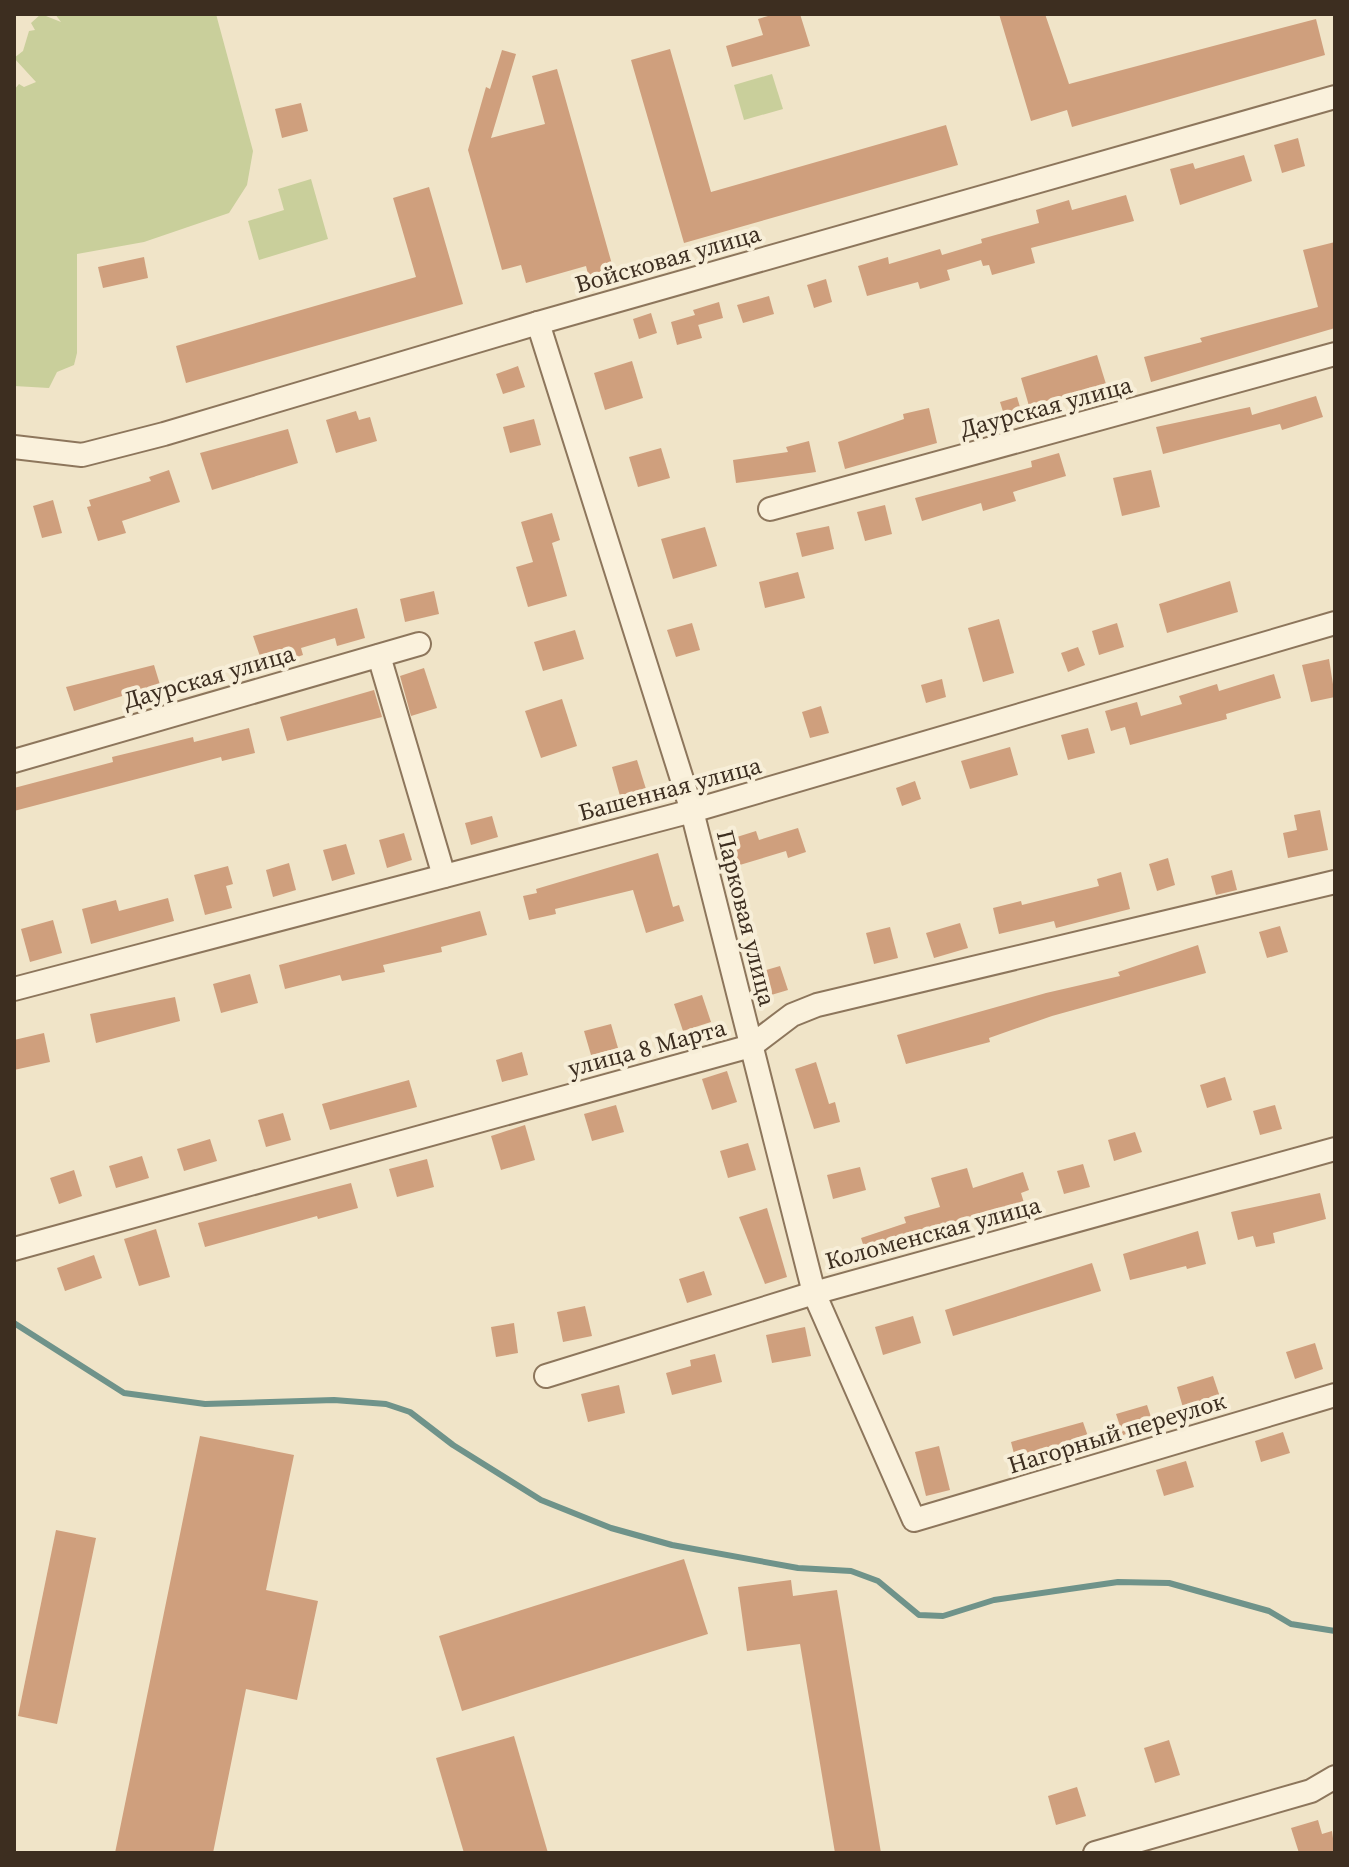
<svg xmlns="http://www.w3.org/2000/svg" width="1349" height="1867" viewBox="0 0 1349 1867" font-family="'Source Serif 4',serif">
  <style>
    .green { fill: #c9cf9b }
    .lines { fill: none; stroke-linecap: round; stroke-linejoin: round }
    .stream { stroke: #6f938a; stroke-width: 6 }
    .building { fill: #cf9f7d }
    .minor-casing { stroke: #8d765c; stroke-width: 26 }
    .minor { stroke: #faf1dc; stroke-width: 22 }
    .labels { text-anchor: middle; stroke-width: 8; stroke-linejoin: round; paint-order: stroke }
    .street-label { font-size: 24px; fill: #3d2e20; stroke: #f7eed8 }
  </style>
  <rect width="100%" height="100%" fill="#f0e4c8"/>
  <g class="green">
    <polygon points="41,14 61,22 55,14 216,14 253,151 247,185 229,213 144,242 77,254 77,353 74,365 57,372 49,388 14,386 14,90 19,84 24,87 36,82 14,58 23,51 29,31 35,30 31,23"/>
    <polygon points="772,74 783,109 744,120 734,85"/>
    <polygon points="311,179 328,239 259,260 248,221 284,210 278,189"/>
  </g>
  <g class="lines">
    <polyline class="stream" points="14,1323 124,1393 205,1404 334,1400 386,1404 410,1412 453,1445 541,1500 611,1528 672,1545 798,1568 851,1571 878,1581 919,1615 943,1616 994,1600 1118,1582 1169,1583 1269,1611 1291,1624 1335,1631"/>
  </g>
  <g class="building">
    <polygon points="775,14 800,14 810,46 732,67 726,46 763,35 758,19"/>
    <polygon points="999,14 1045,14 1069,84 1316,19 1325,55 1072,127 1067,110 1031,121"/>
    <polygon points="670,49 711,192 946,125 958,165 684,243 631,60"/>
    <polygon points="502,50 516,54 491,138 545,124 532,76 557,69 615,275 590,282 586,266 526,283 521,265 502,270 468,150 486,87 490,89"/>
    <polygon points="301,103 308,131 282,138 275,109"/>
    <polygon points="1298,138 1305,166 1282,173 1274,145"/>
    <polygon points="1244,155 1252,181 1180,205 1170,169 1193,163 1195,169"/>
    <polygon points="429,187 463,304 186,383 176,346 416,277 393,198"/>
    <polygon points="1126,195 1134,221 1031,248 1035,263 992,275 989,265 983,266 981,260 947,270 950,280 920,289 918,282 867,296 858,266 888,257 889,264 940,249 942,255 982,243 981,239 1039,223 1036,210 1069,200 1072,210"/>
    <polygon points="1335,242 1335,328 1151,382 1144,357 1202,342 1200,338 1318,307 1303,250"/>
    <polygon points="144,257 148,278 103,288 98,267"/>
    <polygon points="826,279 832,302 814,308 807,285"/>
    <polygon points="769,296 774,314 743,323 737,305"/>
    <polygon points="719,302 723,318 698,325 697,321 702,338 677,345 671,322 695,315 693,310"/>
    <polygon points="651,313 657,333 639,339 633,319"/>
    <polygon points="1097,355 1106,384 1029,406 1021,378"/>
    <polygon points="632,361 643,398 605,410 594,373"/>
    <polygon points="518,366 525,387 503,394 496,374"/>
    <polygon points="1316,396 1323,417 1282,430 1280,424 1163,454 1156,427 1250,407 1252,415"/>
    <polygon points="1017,397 1023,417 1006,421 1000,402"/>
    <polygon points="929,408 937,443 845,469 838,442 904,419 903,414"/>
    <polygon points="356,411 359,420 370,417 377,441 336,453 326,420"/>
    <polygon points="534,419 541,445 510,453 503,427"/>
    <polygon points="288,429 298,463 212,490 200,453"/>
    <polygon points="809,441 816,472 736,483 733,460 788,452 786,447"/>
    <polygon points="661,448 670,478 638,487 629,457"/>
    <polygon points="1059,453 1066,476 1013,492 1016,501 983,511 981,503 922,521 915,498 1032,467 1031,461"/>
    <polygon points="169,470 180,502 122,521 126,533 98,541 87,507 91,506 89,500 151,481 149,477"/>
    <polygon points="1151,470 1160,507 1122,516 1113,478"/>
    <polygon points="53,500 62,533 42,538 33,506"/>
    <polygon points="885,505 892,534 865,541 857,512"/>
    <polygon points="552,513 560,540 552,543 567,596 528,607 516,567 533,562 521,522"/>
    <polygon points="829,526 834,549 802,557 796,533"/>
    <polygon points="705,527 717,566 673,579 661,539"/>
    <polygon points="798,572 805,598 765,608 759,582"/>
    <polygon points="1230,581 1238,612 1167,633 1159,604"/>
    <polygon points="434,591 439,614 405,622 400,599"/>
    <polygon points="357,608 365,638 337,646 335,638 301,648 303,655 264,668 253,636"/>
    <polygon points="999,619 1014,673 983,682 968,628"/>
    <polygon points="692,623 700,650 676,657 667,630"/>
    <polygon points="1117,623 1124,647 1099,655 1092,631"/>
    <polygon points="575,630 584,659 543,671 534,642"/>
    <polygon points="1078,647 1085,665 1068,672 1061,653"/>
    <polygon points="1329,659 1335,697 1311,702 1302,665"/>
    <polygon points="154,665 161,688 136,695 135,692 74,711 66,687"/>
    <polygon points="424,668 437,708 411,716 400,676"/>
    <polygon points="1274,674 1281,698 1226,714 1227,719 1130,745 1125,727 1111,731 1105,711 1137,702 1141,716 1182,704 1179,696 1217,684 1219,691"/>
    <polygon points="942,679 946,697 926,703 921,685"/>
    <polygon points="374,690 382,717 287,741 280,717"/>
    <polygon points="562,699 577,746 541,758 525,711"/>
    <polygon points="821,706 829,733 810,738 802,712"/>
    <polygon points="249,728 255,753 222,761 221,757 14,811 14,788 113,762 112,757 145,749 193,737 194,742"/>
    <polygon points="1088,728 1095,753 1068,760 1061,735"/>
    <polygon points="1010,747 1018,775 970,789 961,761"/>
    <polygon points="637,760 646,789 620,796 612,767"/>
    <polygon points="915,781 921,799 902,806 896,788"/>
    <polygon points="1320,810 1328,850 1288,858 1283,833 1297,830 1294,815"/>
    <polygon points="492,816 498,837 471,845 465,823"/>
    <polygon points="798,828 806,852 788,858 786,851 733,867 724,841 756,831 759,840"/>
    <polygon points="404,833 412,860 387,868 379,840"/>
    <polygon points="346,844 355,874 332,881 323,850"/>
    <polygon points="658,853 673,907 679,905 684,921 646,933 633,890 555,909 556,914 529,920 523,896 537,893 536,889"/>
    <polygon points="1168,858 1175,885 1157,891 1149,864"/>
    <polygon points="289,863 296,890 273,897 266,870"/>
    <polygon points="228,866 233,884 226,886 232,908 205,915 194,875"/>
    <polygon points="1232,870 1237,890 1216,895 1211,876"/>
    <polygon points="1121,872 1130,909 1056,928 1054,921 999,934 993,908 1021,901 1022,905 1099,886 1097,879"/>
    <polygon points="168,898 174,921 91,944 82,909 116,900 119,911"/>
    <polygon points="480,911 487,935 441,947 442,952 383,965 385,972 342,981 340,975 285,989 279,965"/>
    <polygon points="53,920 62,953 30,962 21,929"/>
    <polygon points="960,923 968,948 934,958 926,933"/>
    <polygon points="1280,926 1288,952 1267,958 1259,932"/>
    <polygon points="890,927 898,958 874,964 866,933"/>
    <polygon points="1198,945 1206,973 1052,1016 989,1038 990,1042 906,1064 897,1035 1046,993 1120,976 1118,972"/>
    <polygon points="780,966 788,990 761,998 753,974"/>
    <polygon points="250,974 258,1003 221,1013 213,984"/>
    <polygon points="702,995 711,1022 683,1031 674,1004"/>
    <polygon points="175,997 180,1021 96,1043 90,1014"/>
    <polygon points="611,1024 618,1048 591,1055 584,1031"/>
    <polygon points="44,1033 50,1062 14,1070 14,1040"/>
    <polygon points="522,1052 528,1075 502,1082 496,1060"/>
    <polygon points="816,1062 829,1104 835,1102 840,1122 814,1129 795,1069"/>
    <polygon points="727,1071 737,1102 712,1110 702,1079"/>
    <polygon points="1225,1077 1232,1100 1207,1108 1200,1085"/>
    <polygon points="409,1080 417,1107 330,1130 322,1104"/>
    <polygon points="616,1105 624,1132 592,1141 584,1114"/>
    <polygon points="1275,1105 1282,1129 1260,1135 1253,1111"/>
    <polygon points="283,1113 291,1140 266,1147 258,1120"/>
    <polygon points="525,1125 535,1160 501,1170 491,1136"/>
    <polygon points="1135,1132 1142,1152 1114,1161 1108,1140"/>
    <polygon points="210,1139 217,1161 184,1171 177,1149"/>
    <polygon points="748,1143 756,1170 728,1178 720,1151"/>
    <polygon points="142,1156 149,1178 116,1188 109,1166"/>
    <polygon points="427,1159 434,1187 397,1197 389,1169"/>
    <polygon points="1083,1164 1090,1187 1064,1194 1057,1171"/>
    <polygon points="860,1167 866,1190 833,1199 827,1175"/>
    <polygon points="967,1168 973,1188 1023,1172 1029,1190 1021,1193 1025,1206 935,1230 938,1238 868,1259 861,1238 906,1223 904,1217 940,1207 931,1178"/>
    <polygon points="74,1170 82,1196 59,1204 50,1178"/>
    <polygon points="351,1183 358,1208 318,1219 317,1216 205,1247 198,1223"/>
    <polygon points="1320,1193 1326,1219 1273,1233 1275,1243 1256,1247 1253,1236 1238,1240 1231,1212"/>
    <polygon points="767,1208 787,1277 765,1284 739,1217"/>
    <polygon points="156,1229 170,1277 139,1286 124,1239"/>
    <polygon points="1198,1231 1206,1264 1187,1269 1186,1266 1130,1280 1123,1254"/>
    <polygon points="94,1255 102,1278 65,1291 57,1268"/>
    <polygon points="1092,1263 1101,1291 953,1336 945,1310"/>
    <polygon points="704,1271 712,1295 687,1303 679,1279"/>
    <polygon points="585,1306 592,1336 563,1342 557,1312"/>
    <polygon points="913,1316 921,1343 883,1355 875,1327"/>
    <polygon points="514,1323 518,1353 496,1357 491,1327"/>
    <polygon points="805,1327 811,1356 772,1363 766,1335"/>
    <polygon points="1315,1343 1323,1369 1295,1379 1286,1352"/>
    <polygon points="715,1354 722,1382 672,1395 666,1373 691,1366 690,1360"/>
    <polygon points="1213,1376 1221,1400 1184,1411 1177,1387"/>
    <polygon points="619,1385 625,1413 588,1422 581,1394"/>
    <polygon points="1147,1405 1154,1426 1123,1435 1116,1414"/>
    <polygon points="1083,1422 1091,1445 1048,1459 1049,1464 1019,1473 1011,1442"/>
    <polygon points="1283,1432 1290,1453 1261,1462 1255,1441"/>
    <polygon points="200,1436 294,1455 266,1590 318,1601 297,1700 246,1689 213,1853 115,1853"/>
    <polygon points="939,1446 950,1490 926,1496 915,1452"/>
    <polygon points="1186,1461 1194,1487 1164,1496 1156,1470"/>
    <polygon points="56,1530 96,1538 57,1724 18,1716"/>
    <polygon points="684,1559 708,1634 462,1711 439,1636"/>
    <polygon points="791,1580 793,1596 837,1590 881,1853 835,1853 800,1644 747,1651 738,1587"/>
    <polygon points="514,1736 548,1853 464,1853 436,1758"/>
    <polygon points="1169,1740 1180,1775 1155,1783 1144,1748"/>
    <polygon points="1077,1787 1086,1816 1056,1825 1048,1796"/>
    <polygon points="1318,1820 1322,1834 1332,1831 1335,1853 1299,1853 1291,1828"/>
  </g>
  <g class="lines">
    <g class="minor-casing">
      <g id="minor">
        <polyline points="538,323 692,811 814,1293 914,1520 1335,1395"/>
        <polyline points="14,447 82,455 164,434 538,323 1335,97"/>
        <polyline points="770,509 1335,354"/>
        <polyline points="379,656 444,876"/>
        <polyline points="14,761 419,644"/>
        <polyline points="14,989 692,811 1335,623"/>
        <polyline points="14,1249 751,1046 792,1015 817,1005 1335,882"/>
        <polyline points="546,1376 814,1293 1335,1149"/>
        <polyline points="1095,1853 1311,1791 1335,1777"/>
      </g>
    </g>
    <use href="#minor" class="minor"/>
  </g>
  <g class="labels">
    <g class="street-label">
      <text transform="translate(668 259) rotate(-16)" y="8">Войсковая улица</text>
      <text transform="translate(1046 407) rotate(-15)" y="8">Даурская улица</text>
      <text transform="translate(209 677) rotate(-16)" y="8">Даурская улица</text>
      <text transform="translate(670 789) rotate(-15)" y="8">Башенная улица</text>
      <text transform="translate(746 918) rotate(76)" y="8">Парковая улица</text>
      <text transform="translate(647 1048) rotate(-15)" y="8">улица 8 Марта</text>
      <text transform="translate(933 1233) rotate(-15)" y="8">Коломенская улица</text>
      <text transform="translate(1117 1433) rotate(-17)" y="8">Нагорный переулок</text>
    </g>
  </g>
  <rect width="1349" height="1867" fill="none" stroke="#3d2e20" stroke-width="32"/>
</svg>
